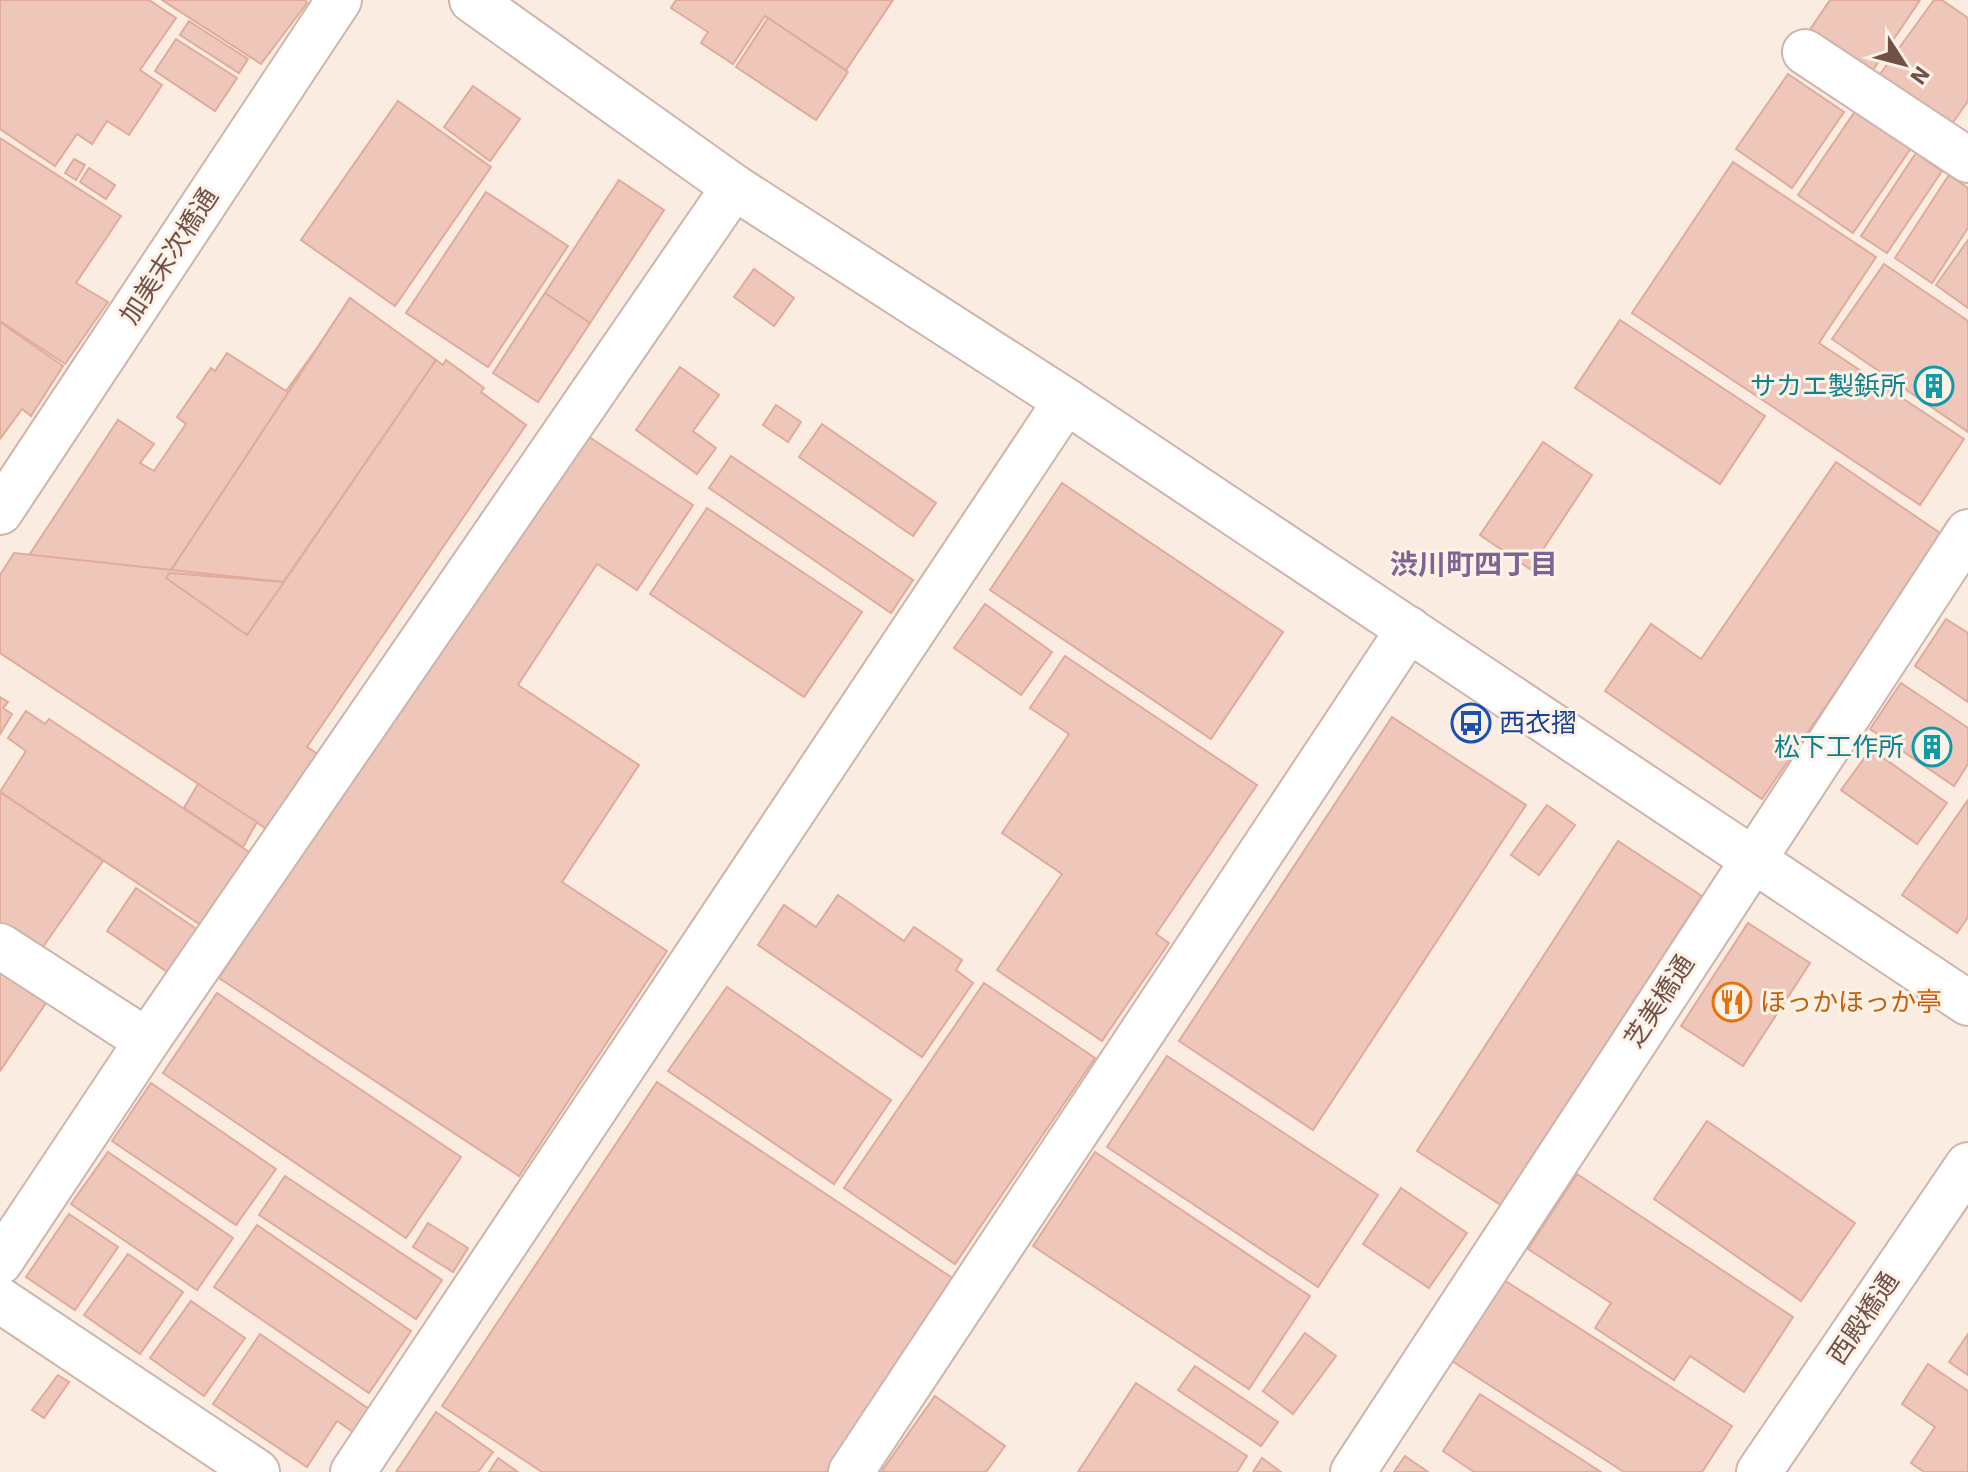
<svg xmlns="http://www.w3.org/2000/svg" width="1968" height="1472" viewBox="0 0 1968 1472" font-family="'IBM Plex Sans','Noto Sans JP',sans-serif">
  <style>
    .building { fill: #eec7ba; stroke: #e0ab9b; stroke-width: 2 }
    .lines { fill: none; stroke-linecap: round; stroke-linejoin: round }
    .minor-casing { stroke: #cdb5ab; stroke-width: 48 }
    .minor { stroke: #fff; stroke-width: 44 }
    .labels { text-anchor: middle; stroke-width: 6; stroke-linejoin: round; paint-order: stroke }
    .street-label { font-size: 26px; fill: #705149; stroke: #fef1e6 }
    .culture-label { font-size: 26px; fill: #0d838f; stroke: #fef1e6; text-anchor: end }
    .transit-label { font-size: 26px; fill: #164399; stroke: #fef1e6; text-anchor: start }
    .food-label { font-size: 26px; fill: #c56008; stroke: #fef1e6; text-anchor: start }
    .neighbourhood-label { font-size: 28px; font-weight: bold; fill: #7c6593; stroke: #fef1e6 }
  </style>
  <rect width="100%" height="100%" fill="#faece1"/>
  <g class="building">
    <polygon points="0,0 149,0 176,18 140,70 162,85 129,135 107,121 92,144 77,134 55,166 0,129"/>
    <polygon points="162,0 306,0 307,3 261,64"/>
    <polygon points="676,0 893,0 846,70 765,16 733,64 701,43 708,32 671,8"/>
    <polygon points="1830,0 1920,0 1867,79 1805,37"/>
    <polygon points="1934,0 1942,0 1968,18 1968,101 1949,128 1878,77"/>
    <polygon points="768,18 848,72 816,120 736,67"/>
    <polygon points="189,21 248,59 239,73 180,35"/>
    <polygon points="176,39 237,78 215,111 155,71"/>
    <polygon points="1788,74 1844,112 1792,188 1736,149"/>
    <polygon points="473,86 520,119 490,161 444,127"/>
    <polygon points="398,101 491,167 395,306 301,240"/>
    <polygon points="1856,110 1911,148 1853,233 1798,195"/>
    <polygon points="0,138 121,216 76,283 108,302 65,364 0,321"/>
    <polygon points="1916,153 1942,171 1887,253 1861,236"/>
    <polygon points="74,159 85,165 76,180 65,173"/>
    <polygon points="1733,162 1876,257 1819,343 1964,439 1920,505 1632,313"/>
    <polygon points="89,168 115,185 106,199 80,182"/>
    <polygon points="1949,175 1968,188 1968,228 1932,283 1895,258"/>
    <polygon points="619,180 664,210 590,323 545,293"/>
    <polygon points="486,192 568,246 488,367 406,313"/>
    <polygon points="1968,240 1968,308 1936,285"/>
    <polygon points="1884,264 1968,321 1968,432 1832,339"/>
    <polygon points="754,269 794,298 774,326 734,297"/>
    <polygon points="545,293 590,323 538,402 493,373"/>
    <polygon points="350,298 354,301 325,342 322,341"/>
    <polygon points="350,298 436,360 247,635 166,578"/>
    <polygon points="1620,320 1765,416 1720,484 1575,388"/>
    <polygon points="0,322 63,366 31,416 22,409 0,439"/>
    <polygon points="322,341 169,573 26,560 118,420 154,444 140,463 154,471 186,424 177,417 211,368 215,371 227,353 286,391"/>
    <polygon points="436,360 443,365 446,360 484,388 481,392 526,425 307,747 319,755 268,830 0,653 0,575 14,553 284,582"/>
    <polygon points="680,367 719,395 693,431 716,448 697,474 636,430"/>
    <polygon points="776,405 801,422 788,442 763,425"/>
    <polygon points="822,424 936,503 913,536 799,457"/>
    <polygon points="580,431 693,505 637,590 597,564 518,685 639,765 562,882 667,951 519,1176 219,978"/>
    <polygon points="1543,442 1592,475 1530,569 1480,535"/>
    <polygon points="731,456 913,580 891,613 709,488"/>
    <polygon points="1836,462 1943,535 1762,799 1605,691 1651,624 1701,659"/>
    <polygon points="1062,483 1283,632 1211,739 990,590"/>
    <polygon points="707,508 862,612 804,697 650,594"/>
    <polygon points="169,573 284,582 247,635 166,578"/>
    <polygon points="985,604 1052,652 1021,695 954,648"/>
    <polygon points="1946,619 1968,633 1968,702 1915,666"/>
    <polygon points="1065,656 1257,785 1156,934 1169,943 1102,1041 997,970 1062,874 1002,833 1069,734 1030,708"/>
    <polygon points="1901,683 1968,728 1968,764 1954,786 1870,729"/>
    <polygon points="0,697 8,702 3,708 12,714 0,734"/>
    <polygon points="26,711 45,724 49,719 252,854 204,927 0,792 26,751 8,738"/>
    <polygon points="1392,717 1526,805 1313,1130 1179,1041"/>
    <polygon points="1871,749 1947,803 1917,844 1841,790"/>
    <polygon points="198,784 257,822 243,847 184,808"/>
    <polygon points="0,792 103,861 38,954 0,929"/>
    <polygon points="1968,800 1968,917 1957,933 1902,895"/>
    <polygon points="1547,805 1575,825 1539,875 1511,855"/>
    <polygon points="1618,841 1702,896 1501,1205 1417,1151"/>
    <polygon points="136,888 201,932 172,975 107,931"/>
    <polygon points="838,895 904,941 914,927 962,960 956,970 973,983 922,1057 758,945 784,905 816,927"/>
    <polygon points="1748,923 1810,963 1743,1066 1681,1026"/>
    <polygon points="0,964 50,997 0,1071"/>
    <polygon points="984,983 1095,1058 955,1264 844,1188"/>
    <polygon points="727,987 891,1100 834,1184 668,1071"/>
    <polygon points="217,993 461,1157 406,1238 163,1073"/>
    <polygon points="1167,1056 1378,1195 1318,1287 1107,1147"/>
    <polygon points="657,1082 960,1283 835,1472 542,1472 442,1406"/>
    <polygon points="151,1083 276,1169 236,1225 112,1141"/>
    <polygon points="1707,1121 1855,1223 1801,1301 1654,1199"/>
    <polygon points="108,1152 233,1238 197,1290 71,1204"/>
    <polygon points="1095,1152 1310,1296 1249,1389 1033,1246"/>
    <polygon points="1577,1174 1793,1317 1744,1392 1690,1356 1674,1380 1595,1328 1611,1303 1528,1249"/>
    <polygon points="285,1176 442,1280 416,1319 259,1215"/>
    <polygon points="1401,1188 1467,1233 1429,1288 1363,1244"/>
    <polygon points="69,1214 118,1247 75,1310 26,1277"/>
    <polygon points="428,1223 468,1248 453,1272 413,1247"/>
    <polygon points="257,1225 411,1331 369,1393 214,1287"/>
    <polygon points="128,1254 183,1292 140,1354 84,1315"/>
    <polygon points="1504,1280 1732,1426 1702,1472 1624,1472 1452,1361"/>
    <polygon points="191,1301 245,1338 204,1396 150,1358"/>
    <polygon points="1305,1333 1336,1356 1293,1414 1263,1391"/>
    <polygon points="260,1334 369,1409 353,1432 337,1421 307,1467 213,1404"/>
    <polygon points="1968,1334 1968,1375 1949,1362"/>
    <polygon points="1928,1364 1968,1391 1968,1472 1924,1472 1911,1463 1935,1427 1902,1404"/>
    <polygon points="1195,1366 1278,1422 1261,1446 1178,1390"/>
    <polygon points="58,1375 69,1382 44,1418 32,1410"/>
    <polygon points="1136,1383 1247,1456 1237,1472 1078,1472"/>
    <polygon points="1480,1394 1601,1472 1474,1472 1443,1451"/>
    <polygon points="935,1396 1005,1446 986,1472 881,1472"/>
    <polygon points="436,1412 493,1452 478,1472 396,1472"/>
    <polygon points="1405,1456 1428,1472 1394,1472"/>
    <polygon points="498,1458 518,1472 489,1472"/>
    <polygon points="1262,1458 1281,1472 1253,1472"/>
  </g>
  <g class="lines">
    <g class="minor-casing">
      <g id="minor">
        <polyline points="472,0 734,187 1066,401 1968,1003"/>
        <polyline points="1805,52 1968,160"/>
        <polyline points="0,512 339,0"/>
        <polyline points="0,946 147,1041"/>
        <polyline points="0,1262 147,1041 734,187"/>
        <polyline points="0,1300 257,1472"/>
        <polyline points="353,1472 1066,401"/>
        <polyline points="851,1472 1409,629"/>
        <polyline points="1353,1472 1968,532"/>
        <polyline points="1759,1472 1968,1165"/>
      </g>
    </g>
    <use href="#minor" class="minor"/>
  </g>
  <defs>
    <g id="building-ring" transform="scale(2)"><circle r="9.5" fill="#fef1e6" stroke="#0f9aa8" stroke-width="1.5"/><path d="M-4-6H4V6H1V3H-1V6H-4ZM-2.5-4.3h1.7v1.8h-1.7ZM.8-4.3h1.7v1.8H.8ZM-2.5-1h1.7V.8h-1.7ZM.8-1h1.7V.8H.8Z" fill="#0f9aa8"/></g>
    <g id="bus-ring" transform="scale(2)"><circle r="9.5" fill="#fef1e6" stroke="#1a4fb4" stroke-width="1.5"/><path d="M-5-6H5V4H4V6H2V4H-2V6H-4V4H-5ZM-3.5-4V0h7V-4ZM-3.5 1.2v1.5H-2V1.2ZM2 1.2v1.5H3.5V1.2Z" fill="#1a4fb4"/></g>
    <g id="restaurant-ring" transform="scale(2)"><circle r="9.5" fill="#fef1e6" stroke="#e8710a" stroke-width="1.5"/><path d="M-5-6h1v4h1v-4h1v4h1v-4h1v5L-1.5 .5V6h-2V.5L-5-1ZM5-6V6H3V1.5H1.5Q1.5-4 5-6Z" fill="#e8710a"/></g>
  </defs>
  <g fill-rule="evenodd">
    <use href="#building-ring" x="1934" y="386"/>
    <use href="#bus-ring" x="1471" y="723"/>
    <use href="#building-ring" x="1932" y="747"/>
    <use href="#restaurant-ring" x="1732" y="1002"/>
  </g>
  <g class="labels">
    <g class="street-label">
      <text transform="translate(169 256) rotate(-57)" y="9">加美末次橋通</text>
      <text transform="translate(1659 1001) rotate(-57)" y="9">芝美橋通</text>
      <text transform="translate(1863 1318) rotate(-56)" y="9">西殿橋通</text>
    </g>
    <g class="culture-label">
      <text x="1906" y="395">サカエ製鋲所</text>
      <text x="1904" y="756">松下工作所</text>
    </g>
    <g class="transit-label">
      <text x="1499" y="732">西衣摺</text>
    </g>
    <g class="food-label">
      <text x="1760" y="1011">ほっかほっか亭</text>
    </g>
    <g class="neighbourhood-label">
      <text x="1474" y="574">渋川町四丁目</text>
    </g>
  </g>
  <g transform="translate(1904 64) rotate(126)" stroke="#fef1e6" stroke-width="6" paint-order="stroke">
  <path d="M0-6L14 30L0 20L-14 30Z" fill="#705149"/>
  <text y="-12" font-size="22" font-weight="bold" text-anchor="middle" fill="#705149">N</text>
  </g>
</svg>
